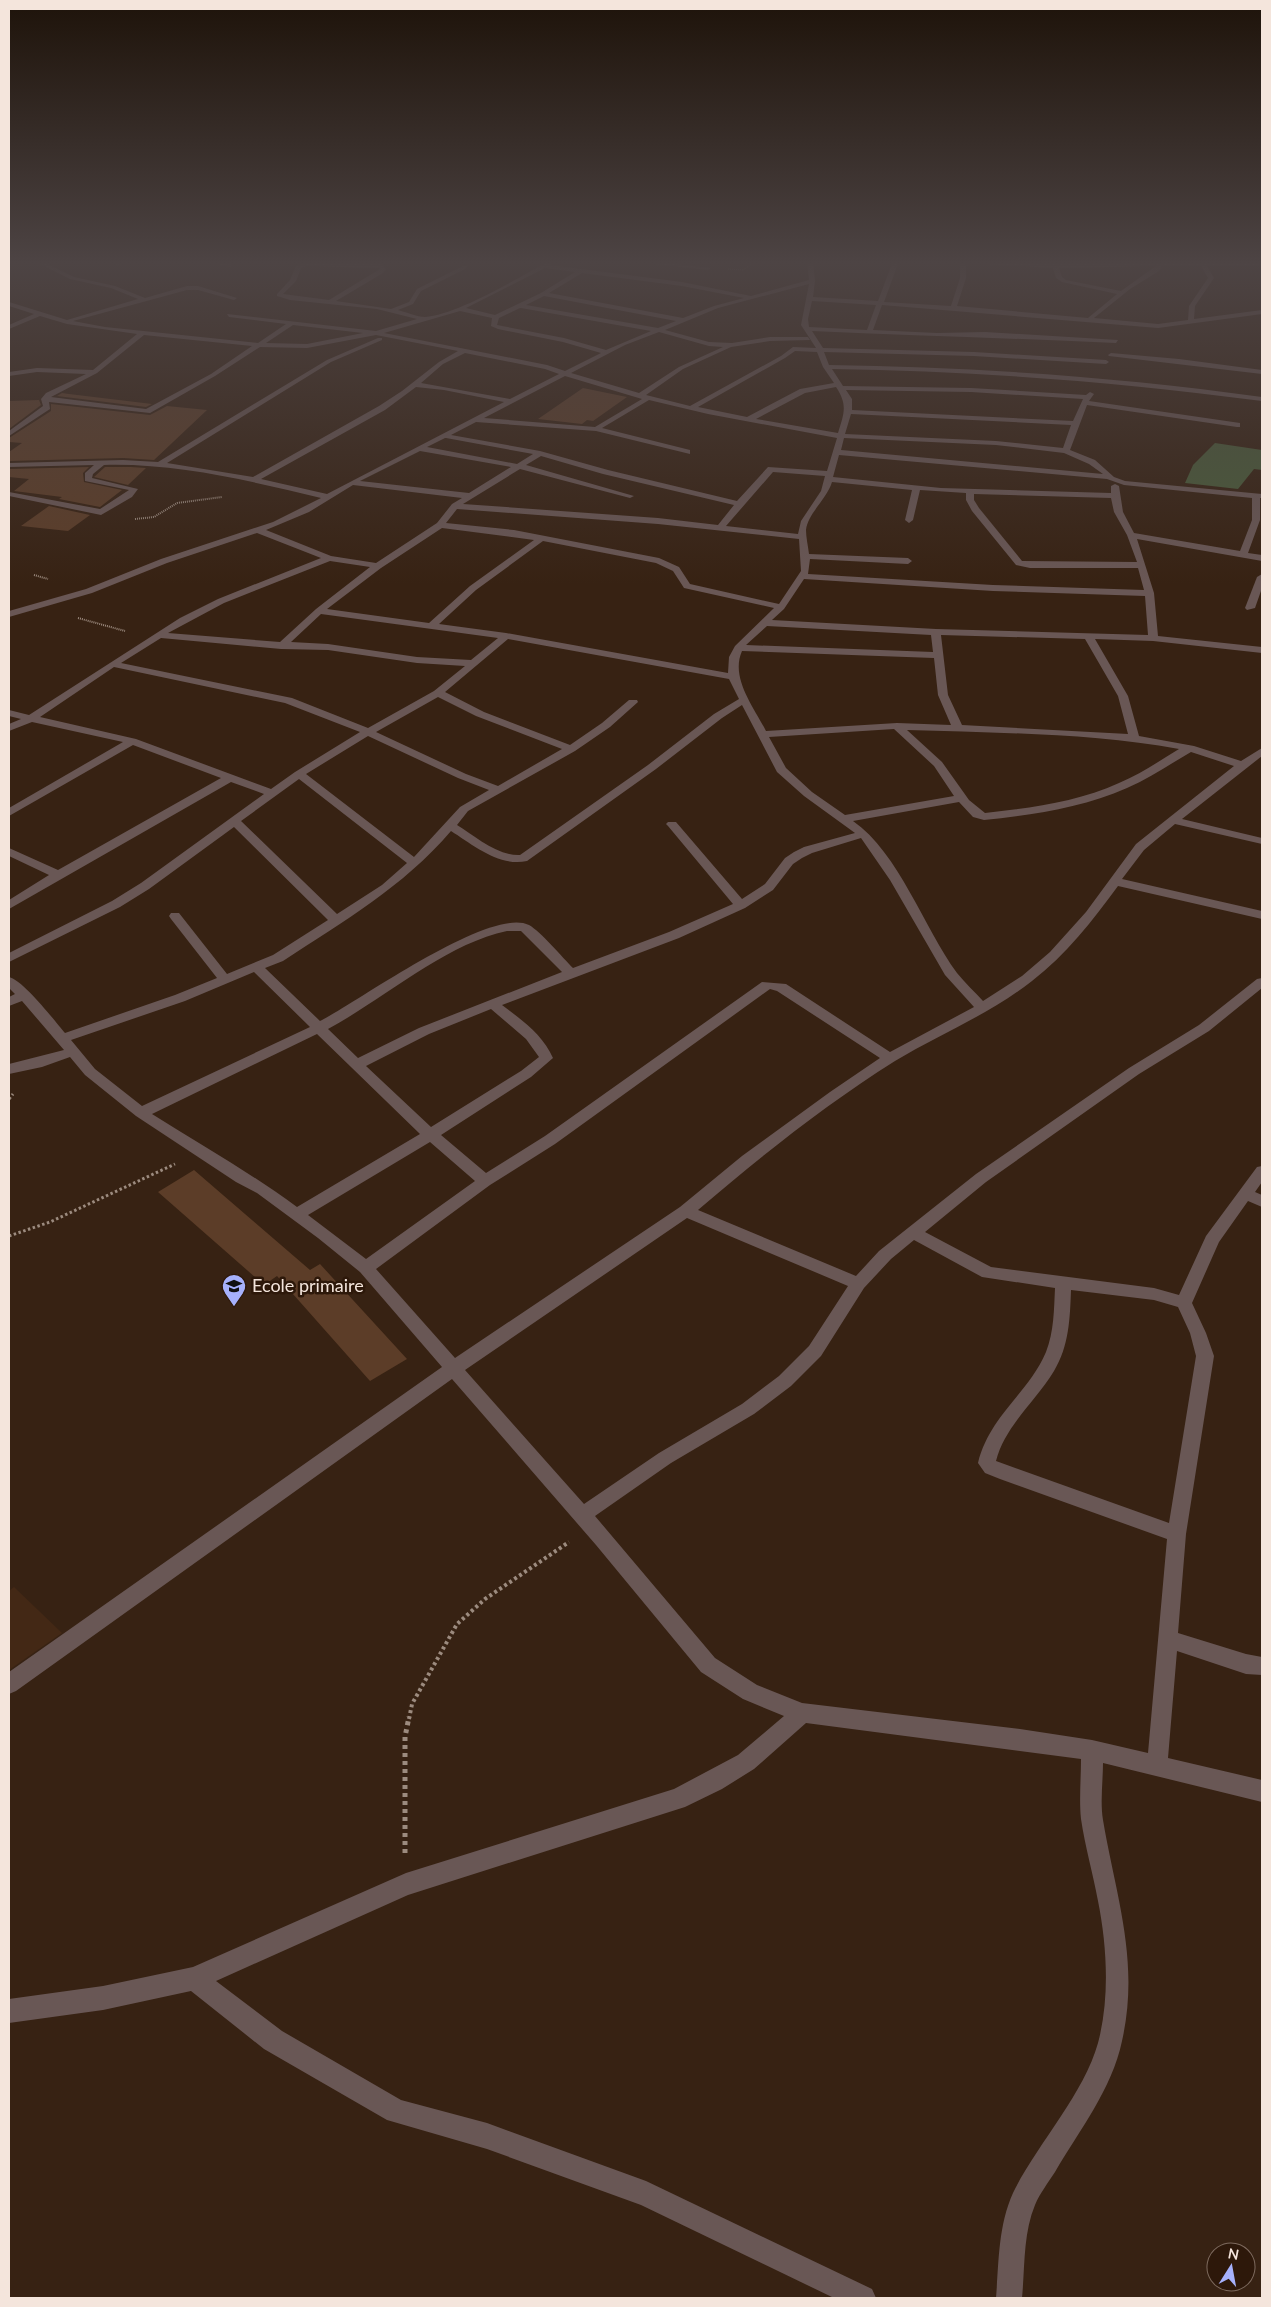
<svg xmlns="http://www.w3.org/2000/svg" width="1271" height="2307" viewBox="0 0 1271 2307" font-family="Lato,sans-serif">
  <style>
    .built { fill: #432815 }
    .forest { fill: #4a5b3a }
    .building { fill: #5c3d28 }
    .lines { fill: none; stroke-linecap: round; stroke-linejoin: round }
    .path-far4 { stroke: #9c8b7f; stroke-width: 1; stroke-dasharray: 1 1; stroke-linecap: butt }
    .path-far3 { stroke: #9c8b7f; stroke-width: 2; stroke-dasharray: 1 1; stroke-linecap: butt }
    .path-far2 { stroke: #9c8b7f; stroke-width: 3; stroke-dasharray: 2.5 2.5; stroke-linecap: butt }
    .path-far1 { stroke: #9c8b7f; stroke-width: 4; stroke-dasharray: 3 3; stroke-linecap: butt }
    .path { stroke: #9c8b7f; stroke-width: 5; stroke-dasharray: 4 4; stroke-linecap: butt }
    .street { fill: #695755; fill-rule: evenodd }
    .labels { text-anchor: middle; stroke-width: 5; stroke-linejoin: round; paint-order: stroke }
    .poi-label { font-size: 18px; fill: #f4e5dc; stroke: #2d180a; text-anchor: start }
  </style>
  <rect width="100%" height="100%" fill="#372213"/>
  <polygon class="built" points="14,1587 62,1633 9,1670 9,1591"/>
  <polygon class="forest" points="1215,443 1262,450 1262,470 1254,469 1238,489 1185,483 1193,465"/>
  <g class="building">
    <polygon points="583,388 627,397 593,421 587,420 582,424 538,419"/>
    <polygon points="62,393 69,394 152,404 146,407 57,396"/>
    <polygon points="39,400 41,405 9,429 9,401"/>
    <polygon points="51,404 150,415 167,406 207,410 154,460 123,458 9,461 9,452 22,443 9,442 9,438 51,411"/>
    <polygon points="89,467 83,473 84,482 122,490 100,507 59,499 62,497 14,491 29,479 9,477 9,469"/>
    <polygon points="105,467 131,467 146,468 128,485 94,477"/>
    <polygon points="49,506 90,515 68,531 21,526"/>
    <polygon points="194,1170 310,1270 320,1264 407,1359 370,1381 277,1276 264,1285 158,1192"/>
  </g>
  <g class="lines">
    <g class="path-far4">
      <polyline points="116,265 130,261"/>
      <polyline points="728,269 743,270 756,261"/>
    </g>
    <g class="path-far3">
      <polyline points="135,519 154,517 177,503 222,497"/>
      <polyline points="34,575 48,579"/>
      <polyline points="78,618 125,631"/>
    </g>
    <g class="path-far2">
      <polyline points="9,1099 13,1094"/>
      <polyline points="9,1236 50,1222 175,1164"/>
    </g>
    <polyline class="path-far1" points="409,1719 412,1704 457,1624 485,1599 569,1542"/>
    <polyline class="path" points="405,1853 405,1737 409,1717"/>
    <g class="street">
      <path d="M34,261H41L74,277L115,286L145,298L187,286H198L237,298L234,300L198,290H187L73,321L105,327L258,343L286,324L229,317L227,314L376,331L417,319L377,309L290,300L277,296V294L290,280L296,266L305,262L381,263L386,269L383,273L336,301L391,309L409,302L417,289L463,266H467V268L421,291L413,304L398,310C406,312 417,317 425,317C457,315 520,277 549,261L554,262L550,265L682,282L751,296L809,280L807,261H813L815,281L813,297L878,301L893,261H899L884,302L951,306L960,278V263L951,261L1056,264L1262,261V265L1207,266L1214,278L1195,306L1194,319L1262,310V314L1158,328L882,305L873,330L937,333L985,332L1118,340L1116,343C1015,338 914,336 812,331L823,348L974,352L1106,360L1109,362L1106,364L974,356L824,352L829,365C974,367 1118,377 1262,397V401C1119,382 976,371 832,369L843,386L971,388L1086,395L1090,392L1094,394L1089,401L1240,423V427H1237L1087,405L1070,450L1095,460L1114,477L1125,481L1262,494V498H1260V520L1248,553L1262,555V561L1137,539L1154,593L1158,636L1262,647V653L1153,641L1095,639L1128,696L1139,736L1194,746L1241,761L1262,748V756L1182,819L1262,838V844L1175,824L1144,850L1122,879L1262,911V919L1118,886C1093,920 1066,955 1032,981C990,1014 940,1034 895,1061C825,1105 760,1157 698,1210L856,1276L879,1251L976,1174L1129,1068L1199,1025L1257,979L1262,978V988L1209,1031L1139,1074L986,1182L925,1232L991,1267L1154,1288L1179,1295L1206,1236L1257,1167L1262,1166V1182L1255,1192L1262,1195V1207L1248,1201L1219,1242L1192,1303L1206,1333L1214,1356L1186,1534L1178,1633L1246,1654L1262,1657V1675L1246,1674L1177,1651L1168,1758L1262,1780V1802L1103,1763C1103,1781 1100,1802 1103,1820C1116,1897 1140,1961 1122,2041C1112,2089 1079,2131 1055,2172C1048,2183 1040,2193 1035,2205C1023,2234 1025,2267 1022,2298H996C999,2261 998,2221 1016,2187C1040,2141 1084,2093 1098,2043C1110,1998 1107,1946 1098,1901C1093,1874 1085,1846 1081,1819C1079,1800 1081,1778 1081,1759L806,1723L754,1769L722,1789L685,1807L408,1895L216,1981L282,2031L401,2100L487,2123L646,2181L872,2289L876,2298H834L641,2205L487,2149L387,2120L264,2049L191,1991L103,2010L9,2023V1999L103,1986L193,1967L406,1873L674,1789L738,1755L784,1716L743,1699L701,1672L596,1545L452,1379L16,1691L9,1694V1672L442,1367L360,1272L318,1238L257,1193L236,1182L136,1116L85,1075L70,1057L42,1067L9,1074V1064L64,1050L22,1001L9,1006V997L15,994L9,988V977C23,980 54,1020 65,1033L175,995L217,978L171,919L169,916L171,913H179L227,974L273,955L328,920L234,827L149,889L120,907L9,962V953L112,901L141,883L264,794L231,782L9,909V900L49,875L9,856V848L58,870L221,778L133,745L9,816V808L123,742L32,722L9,731V724L21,719L9,716V710L29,715L180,618L218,599L321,558L257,533L167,563L92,593L9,617V611L86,589L161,559L273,522L321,498C250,481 177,463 104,465L93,474L92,478L138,489L132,497L101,515L9,496V492L100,509L129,490L85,481V473L94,465L9,467V463L123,460L158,462L327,360L378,338H382V340L331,362L167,463L253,477L379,406L402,391L439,362L458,351L376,335L307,348L260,347L215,376L150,413L49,402L50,409L9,436V431L43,406L41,399L46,393L86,374L37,372L9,376V372L37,368L93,370L137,334L67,324L40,316L9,329V325L34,314L9,306V302L67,320L138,299L111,288L70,279ZM966,263L1053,268L1056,278L1062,282L1117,294L1088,318L957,306L966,278ZM306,266L379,268L380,269L329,300L283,294L296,281L301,268ZM1156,266L1121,291L1066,280L1062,277L1059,268ZM1162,266H1201L1208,278L1189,306L1188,320L1158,324L1094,318L1130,289L1159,271ZM545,268L575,272L541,293L495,315L466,308ZM582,273L682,286L744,298L714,306L683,318L549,293ZM809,284L801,325L816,348L793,347L781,356L690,406L646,395L683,369L731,347L770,341L810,340L808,337H770L732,343L709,342L665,330L718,308ZM544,296L676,321L658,328L526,305ZM812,301L876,305L867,330L809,327L808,319ZM520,308H521L651,331L606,350L564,338L497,325L499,318ZM460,311L492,318L491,326L498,329L563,342L601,353L565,371L547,365L384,333ZM293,325L363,333L307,344L266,343ZM659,332L709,346L723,347L679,367L639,393L571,373L625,345ZM144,335L252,346L211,374L146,409L51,397L97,373ZM795,351L817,352L823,367L834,383L800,389L747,417L698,407L785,358ZM465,353L545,369L559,374L510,399L421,383L443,364ZM565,376L642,399L595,427L484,418ZM416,387L444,390L504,402L327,494L261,479L385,410ZM836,387C848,405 844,413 838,433L756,419L805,393ZM846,390L971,392L1083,399L1073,421L852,410V399ZM649,400L708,414L837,438L827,471L768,467L737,501L608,470L540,451L451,435L476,422L596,431L690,454V450L602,428ZM851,414L1071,425L1063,448L996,441L845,434ZM445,438H446L533,454L517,464L427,447ZM844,438L996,445L1064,453L1089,464L1103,474L841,450ZM420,451L511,467L469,493L360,481ZM839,455L1107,479L1124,485L1252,498V520L1240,551L1134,533L1123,512L1119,486L1115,484L1111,486V493L941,488L833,477ZM541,456L603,474L734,505L718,525L658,518L463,504L520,469L630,498L634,496L526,465ZM773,472L825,476L821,491L801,521L798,534L726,526ZM832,482L912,490L905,520L909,523L913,520L920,490L966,493V500L972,511L1016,565L1030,568H1138L1144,590L993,585L808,574L810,559L908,564L912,561L908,558L809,554C808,546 806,537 806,530C808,513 827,499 832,482ZM353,485L462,498L452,504L437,523L376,563L331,556L266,530L309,512ZM974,494L1111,498L1114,512L1127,535L1137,562L1022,561L979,508L974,500ZM457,509L658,524L799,539L801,571L779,604L690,584L679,567L659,558L514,530L446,523ZM442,528L534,540L470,586L429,623L327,609L381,568ZM543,541L656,563L673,571L684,588L774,608L735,646L729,657L728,673L506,633L439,624L476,590ZM330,561L370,567L316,609L280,642L168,633L224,603ZM804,579L993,591L1145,596L1148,635L936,629L772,620L784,609ZM321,614L498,638L471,660L417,657L328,644L291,642ZM767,626L931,635L933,652L746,645ZM941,635L1085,639L1118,696L1128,734L962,725L948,695ZM161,638L281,649L328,650L417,663L465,666L434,691L368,728L292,698L121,663ZM508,639L729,679L739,699L714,714L648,765L520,855C497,856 475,836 457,825L468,811L575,751L610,727L638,702L637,700H629L602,723L570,745L484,712L445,692ZM742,651L934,658L938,695L951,725L897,723L766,731C754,707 730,678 742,651ZM114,667L285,703L360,732L295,772L271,789L136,739L40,717ZM438,697L476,716L562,749L498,786L466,774L376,732ZM742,705L777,772L804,796L855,833L804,847L794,852L785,858L765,884L742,899L676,822H668L666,824L668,826L733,904L669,932L573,968C563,958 540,931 529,925C490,906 359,1001 320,1021L265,968L283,961C345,920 402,888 451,831C473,845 499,867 527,861L656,769L722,718ZM894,729L934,766L954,796L845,815L812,792L786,768L769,737ZM907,730C998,733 1090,733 1179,749C1159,761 1141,774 1119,783C1077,802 1031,808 985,813L969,800L942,762ZM368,736L458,778L489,790L460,807L414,857L306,774ZM1191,752L1234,766L1136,844L1086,912L1050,952L1022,976L983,1001C975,992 965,983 957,973C924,928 899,853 853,821L959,802L973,817L984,820C1032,815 1082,808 1127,788C1150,778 1170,764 1191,752ZM299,779L407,863L382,885L337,914L241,821ZM861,838L890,880L945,975L974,1007L890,1052L786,984L762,982L545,1136L486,1173L441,1135L531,1077L553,1058C543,1035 522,1020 502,1005L679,938L745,908L773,890L793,864L802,858L812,853ZM507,931H521L562,972L419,1028L358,1058L328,1029C384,999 445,944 507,931ZM254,972L310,1027L142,1106L95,1069L71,1040L185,1001ZM770,989L777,991L880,1058L830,1092L742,1156L680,1207L455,1358L376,1269L490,1185L555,1144ZM491,1009L526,1039L539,1057L521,1071L431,1127L366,1066L429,1034ZM317,1034L420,1134L297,1207C251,1173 201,1145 152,1114ZM430,1142L475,1181L366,1259L308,1215ZM687,1218L848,1286L809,1346L779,1376L742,1404L659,1453L584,1504L465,1370ZM914,1240L982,1277L1055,1288C1054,1309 1054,1332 1046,1352C1028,1394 990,1415 978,1463L985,1473L1000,1479L1167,1539L1148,1753L1092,1740L1020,1729L802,1703L757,1685L715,1658L595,1516L671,1463L754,1414L791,1386L821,1356L864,1288L891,1259ZM1071,1290L1154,1300L1178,1307L1190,1333L1196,1356L1169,1523L996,1461C1005,1426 1035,1402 1054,1371C1069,1346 1070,1319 1071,1290Z"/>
      <polygon points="205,261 216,261 233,265 230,267"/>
      <polygon points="628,261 647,261 711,268 708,270"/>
      <polygon points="1111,353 1179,359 1262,370 1262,374 1109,356 1108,355"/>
      <polygon points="1262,574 1262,588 1255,608 1247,610 1245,608 1257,577"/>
    </g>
  </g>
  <linearGradient id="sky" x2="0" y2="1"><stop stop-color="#1e130a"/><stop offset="0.45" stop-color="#4d4444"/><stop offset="1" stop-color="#4d4444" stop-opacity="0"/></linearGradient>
  <rect width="1271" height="584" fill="url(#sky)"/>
  <defs>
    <g id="school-pin" transform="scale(1.25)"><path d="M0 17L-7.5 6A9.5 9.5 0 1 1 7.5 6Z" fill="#a6b1fc" stroke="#2d180a"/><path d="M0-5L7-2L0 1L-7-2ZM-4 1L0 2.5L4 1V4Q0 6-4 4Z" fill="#111"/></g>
  </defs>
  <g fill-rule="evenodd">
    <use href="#school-pin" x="234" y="1286"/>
  </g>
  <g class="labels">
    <g class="poi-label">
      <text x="252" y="1292">Ecole primaire</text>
    </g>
  </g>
  <rect width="1271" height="2307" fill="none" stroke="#f4e5dc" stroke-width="20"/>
  <g transform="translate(1231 2267) rotate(11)"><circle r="24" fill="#2d180a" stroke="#7d6a5e"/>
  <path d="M0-4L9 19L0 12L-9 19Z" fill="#a6b1fc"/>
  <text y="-8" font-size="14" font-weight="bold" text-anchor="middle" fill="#f4e5dc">N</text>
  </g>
</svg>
